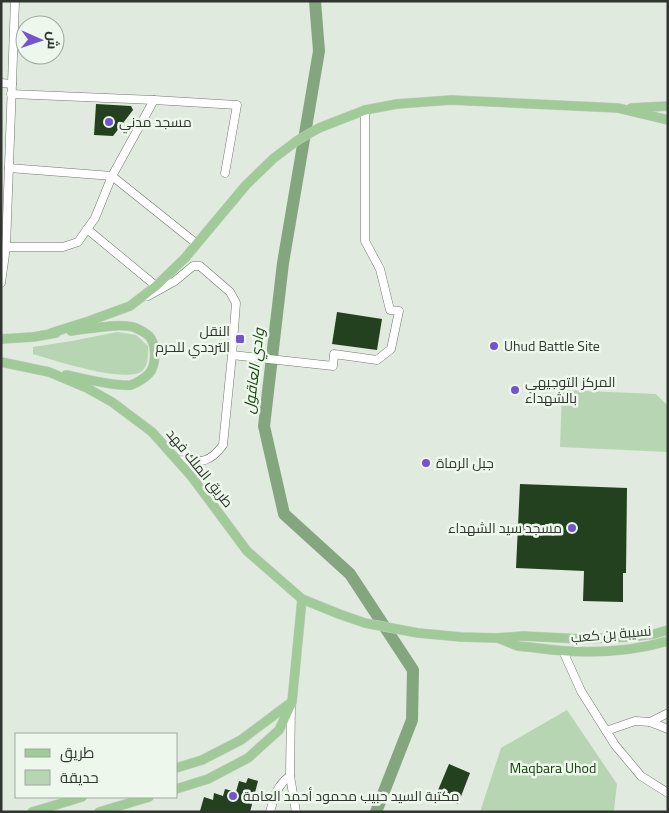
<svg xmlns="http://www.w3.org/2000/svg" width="669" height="813" viewBox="0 0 669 813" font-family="'Titillium Web',Cairo,sans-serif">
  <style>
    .green { fill: #b7d5b2 }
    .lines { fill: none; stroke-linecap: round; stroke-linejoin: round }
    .river { stroke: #84a67e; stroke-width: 12 }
    .building { fill: #23411e }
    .minor-casing { stroke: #70786e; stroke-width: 9 }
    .major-casing { stroke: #c9cac9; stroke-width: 10 }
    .minor { stroke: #fff; stroke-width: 8 }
    .major { stroke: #a0cb98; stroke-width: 9 }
    .poi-dot { fill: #7454ce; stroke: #edf7ec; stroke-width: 2 }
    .labels { text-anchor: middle; stroke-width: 5; stroke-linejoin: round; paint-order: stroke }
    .poi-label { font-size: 14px; fill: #313530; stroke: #edf7ec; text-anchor: start }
    .street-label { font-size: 14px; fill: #313530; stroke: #edf7ec }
    .park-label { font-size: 14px; fill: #12420a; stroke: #edf7ec }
    .water-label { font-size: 15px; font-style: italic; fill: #13420b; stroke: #edf7ec }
  </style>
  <rect width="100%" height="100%" fill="#e0eade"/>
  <g class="green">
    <path d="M117,332L136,335L148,346C148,355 149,365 142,371C125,384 54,360 33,354V347L72,341Z"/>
    <polygon points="562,390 656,394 668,406 668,452 560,447"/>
    <polygon points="567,710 617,784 614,810 611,812 480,812 501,748"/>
  </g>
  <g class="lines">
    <polyline class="river" points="315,1 319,51 283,263 264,426 284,514 350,574 413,670 412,720 376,812"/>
  </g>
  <g class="building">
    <polygon points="96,104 131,106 133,110 113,136 94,135"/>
    <polygon points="337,312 382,319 377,350 332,344"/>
    <polygon points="520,484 627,488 626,573 623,573 623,602 583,601 584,571 516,568"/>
    <polygon points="449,764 470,773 458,804 436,795"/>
    <polygon points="248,778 258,781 250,812 204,812 200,811 204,797 213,800 214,793 223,796 225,789 236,792 239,781 246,783"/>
  </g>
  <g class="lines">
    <g class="minor-casing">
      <g id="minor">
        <polyline points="1,83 12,84"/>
        <polyline points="11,94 154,100"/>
        <polyline points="9,168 112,176 197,244"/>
        <polyline points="87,229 156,286"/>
        <polyline points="6,247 63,247 78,242 95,218 112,176 154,100 237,105 225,173"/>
        <polyline points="1,283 6,247 15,1"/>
        <path d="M148,296L175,281L193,266H200L230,292L236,303L232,355L223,445C209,464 201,462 178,460"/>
        <polyline points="232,355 333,366 334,354 377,360 391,349 399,311 390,310 380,269 365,241 365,110"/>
        <polyline points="563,651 581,691 615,745 641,776 668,793"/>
        <polyline points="291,704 290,776 296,812"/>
        <polyline points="650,722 668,713"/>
        <polyline points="606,731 635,721 650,722 668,729"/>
        <path d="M270,812C274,797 277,785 290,776"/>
      </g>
    </g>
    <g class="major-casing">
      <g id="major">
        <polyline points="631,108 668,106"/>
        <polyline points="51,333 89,321 130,306 156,286 185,258 246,185 274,158 298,140 319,128 365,110 397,104 451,100 618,108 668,120"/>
        <polyline points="1,339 33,337 56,333"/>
        <polyline points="1,362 49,372 87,388 112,402 152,432 192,477 247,551 302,599 339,614 365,623 418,633 461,637 497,638 523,636 582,639 630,637 654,634 668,630"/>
        <path d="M66,375C82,378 116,387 131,385C137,383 149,376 152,369C156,360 156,344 149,336C146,333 140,330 136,328C122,322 88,329 71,331"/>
        <path d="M500,639C506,641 512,644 518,646C525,647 531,647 537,648C580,654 626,653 668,641"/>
        <polyline points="176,768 202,760 241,740 289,704"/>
        <polyline points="176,789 208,779 248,758 279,730 292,702 302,599"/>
        <polyline points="32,812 82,797"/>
        <polyline points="99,812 149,797"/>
      </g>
    </g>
    <use href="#minor" class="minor"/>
    <use href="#major" class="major"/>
  </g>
  <g class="poi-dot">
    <circle cx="109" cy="122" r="5"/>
    <rect x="235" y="334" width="10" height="10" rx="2.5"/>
    <circle cx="494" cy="346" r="5"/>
    <circle cx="515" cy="390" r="5"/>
    <circle cx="426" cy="463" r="5"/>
    <circle cx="572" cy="528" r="5"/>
    <circle cx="233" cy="796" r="5"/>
  </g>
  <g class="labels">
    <g class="poi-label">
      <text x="119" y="127">مسجد مدني</text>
      <text x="230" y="336" text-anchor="end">النقل<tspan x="230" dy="16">الترددي للحرم</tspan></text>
      <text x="504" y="351">Uhud Battle Site</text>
      <text x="525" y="387">المركز التوجيهي<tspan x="525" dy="16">بالشهداء</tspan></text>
      <text x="436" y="468">جبل الرماة</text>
      <text x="562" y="533" text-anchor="end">مسجد سيد الشهداء</text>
      <text x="243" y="801">مكتبة السيد حبيب محمود أحمد العامة</text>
    </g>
    <g class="street-label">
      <text transform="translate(200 468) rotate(51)" y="5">طريق الملك فهد</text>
      <text transform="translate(611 634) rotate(-5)" y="5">نسيبة بن كعب</text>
    </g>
    <g class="park-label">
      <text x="553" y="773">Maqbara Uhod</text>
    </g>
    <g class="water-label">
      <text transform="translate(254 371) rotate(-83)" y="5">وادي العاقول</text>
    </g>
  </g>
  <rect width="669" height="813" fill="none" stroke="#313530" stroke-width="5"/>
  <rect x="15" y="733" width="162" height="65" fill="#edf7ec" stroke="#a2a9a1"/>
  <rect x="25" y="749" width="25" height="8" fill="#a0cb98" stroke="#a2a9a1"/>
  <text x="60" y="758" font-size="15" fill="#313530">طريق</text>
  <rect x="25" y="770" width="25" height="15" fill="#b7d5b2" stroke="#a2a9a1"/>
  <text x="60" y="783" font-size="15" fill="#313530">حديقة</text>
  <g transform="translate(40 40) rotate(92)"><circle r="24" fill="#edf7ec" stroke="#a2a9a1"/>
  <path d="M0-4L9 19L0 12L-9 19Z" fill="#7454ce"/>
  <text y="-8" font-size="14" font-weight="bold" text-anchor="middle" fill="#313530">ش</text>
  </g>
</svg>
